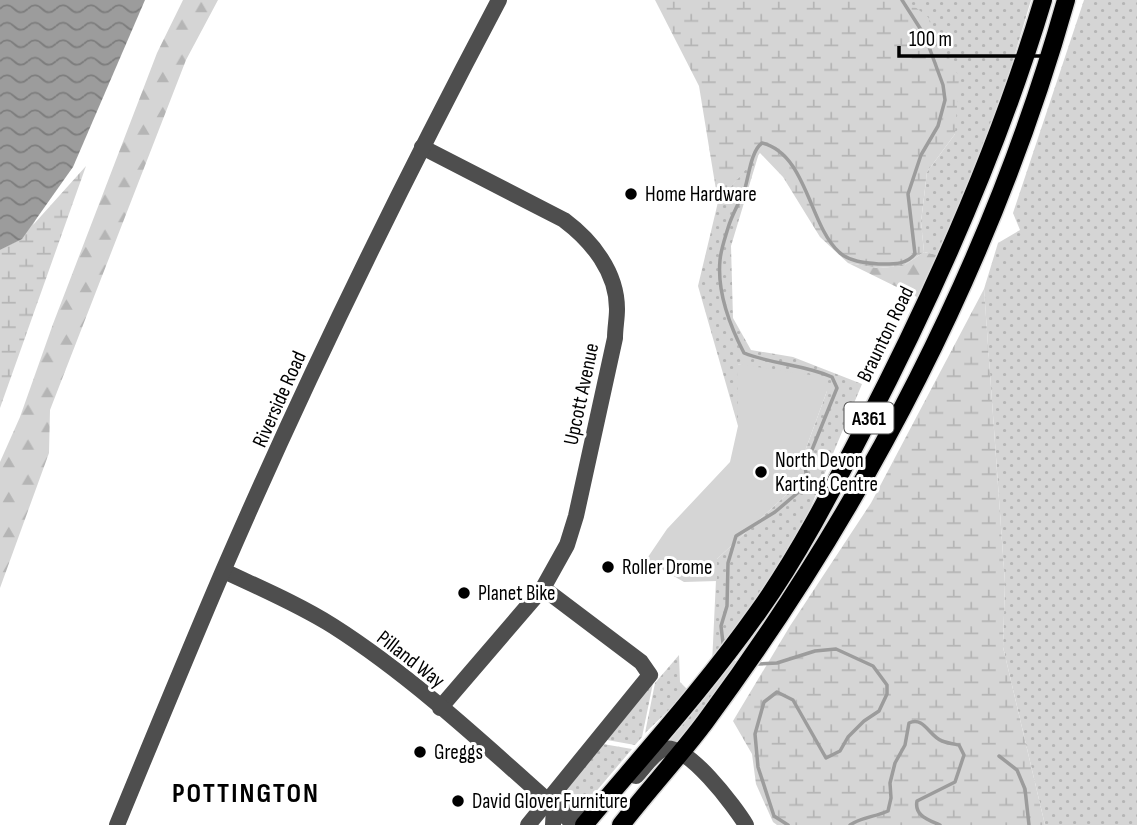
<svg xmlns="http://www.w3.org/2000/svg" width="1137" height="825" viewBox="0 0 1137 825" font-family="'Sofia Sans Condensed',sans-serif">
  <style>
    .grass { fill: url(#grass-dots) }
    .forest { fill: url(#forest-firs) }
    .wetland { fill: url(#wetland-marsh) }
    .garden { fill: #d5d5d5 }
    .water { fill: url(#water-waves) }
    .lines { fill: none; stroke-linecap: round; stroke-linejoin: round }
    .stream { stroke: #9c9c9c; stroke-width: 3.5 }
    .major-casing { stroke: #dbdbdb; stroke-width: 21 }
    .minor { stroke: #4e4e4e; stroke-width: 16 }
    .major { stroke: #000; stroke-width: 18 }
    .poi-dot { fill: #000; stroke: #fff; stroke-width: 2.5 }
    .labels { text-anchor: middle; stroke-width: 6; stroke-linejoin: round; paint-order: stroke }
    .shield { fill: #fff; stroke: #4c4c4c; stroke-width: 2 }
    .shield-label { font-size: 19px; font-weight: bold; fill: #000 }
    .poi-label { font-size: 21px; fill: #000; stroke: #fff; text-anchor: start }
    .street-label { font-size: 21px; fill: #000; stroke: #fff }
    .district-label { font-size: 28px; font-weight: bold; letter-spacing: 2px; fill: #000; stroke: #fff }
  </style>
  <defs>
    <pattern id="grass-dots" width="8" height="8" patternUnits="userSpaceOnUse" patternTransform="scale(1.75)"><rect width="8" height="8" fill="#d5d5d5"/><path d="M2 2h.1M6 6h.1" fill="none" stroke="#b5b5b5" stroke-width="1.8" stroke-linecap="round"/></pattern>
    <pattern id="forest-firs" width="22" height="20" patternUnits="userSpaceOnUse" patternTransform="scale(1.75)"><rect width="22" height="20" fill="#d5d5d5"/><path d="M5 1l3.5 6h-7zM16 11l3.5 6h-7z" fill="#b5b5b5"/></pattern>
    <pattern id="wetland-marsh" width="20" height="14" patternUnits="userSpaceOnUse" patternTransform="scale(1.75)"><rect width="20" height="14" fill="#d5d5d5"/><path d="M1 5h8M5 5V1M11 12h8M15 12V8" fill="none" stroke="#b5b5b5"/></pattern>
    <pattern id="water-waves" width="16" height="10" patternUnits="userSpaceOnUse" patternTransform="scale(1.75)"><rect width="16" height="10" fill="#9c9c9c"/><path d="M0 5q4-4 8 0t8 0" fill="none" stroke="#7d7d7d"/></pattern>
  </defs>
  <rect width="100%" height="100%" fill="#fff"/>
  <g class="grass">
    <polygon points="906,0 1031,0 994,124 937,255 924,252 921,222 927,172 955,134"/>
    <polygon points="1084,0 1137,0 1137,825 1045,825 1003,647 1005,583 984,289 998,243 1020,230 1013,213"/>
    <polygon points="759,153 731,246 733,318 751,350 793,357 862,384 807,516 755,606 712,664 717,559 801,481 801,462 827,391 738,364 738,426 698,286 718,202"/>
    <polygon points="679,655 680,682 689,691 645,733 655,683"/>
    <polygon points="730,658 739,663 681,743 663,741"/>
    <polygon points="653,683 642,737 635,745 607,740"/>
    <polygon points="603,744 632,749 588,801 577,803 563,791"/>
  </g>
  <g class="forest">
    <polygon points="183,0 218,0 186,60 50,410 49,453 0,588 0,462 20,417 53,324 157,53"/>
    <polygon points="924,252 937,255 919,298 848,263 878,268 903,266"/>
  </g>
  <g class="wetland">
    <polygon points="655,0 906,0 928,17 959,77 955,134 927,172 921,222 924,252 903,266 878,268 848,263 820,237 783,177 760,153 718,202 699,86"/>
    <polygon points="63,165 33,225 86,166 0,408 0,250 19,240"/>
    <polygon points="984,289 1005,583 1003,647 1045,825 777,825 773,822 756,784 752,754 733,721 790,626 871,503"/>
  </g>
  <polygon class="garden" points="737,364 824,377 827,391 801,462 801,481 717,559 717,581 684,582 646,560 667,529 730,462 738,426"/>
  <polygon class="water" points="0,0 145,0 73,167 22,239 0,250"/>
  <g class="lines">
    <g class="stream">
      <path d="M723,643L721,626L727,606L728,563L736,536L775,512L808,484L805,467L837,388L832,377C802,364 774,365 744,353C730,326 717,291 720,260C721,249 725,238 728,228C732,214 740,202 745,188C749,175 751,151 762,143C807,154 809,225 839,252C849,262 867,263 880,264C893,264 906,265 915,254L908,194L921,155L938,126L945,100L943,85L925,36L902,0"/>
      <polyline points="758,664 777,663 815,651 836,649 873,666 887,685 887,694 879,711 864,721 848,737 840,751 826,758 793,700 777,692 764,702 755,734 758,767 774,816 788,825"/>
      <polyline points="999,756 1017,770 1025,789 1029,825"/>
      <path d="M850,825C862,817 875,817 888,811L891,798L890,783L895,763L905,745L909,723C924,716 929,736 942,741C947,743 954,744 959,745L964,755L955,782L917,801C914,816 929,820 940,825"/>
    </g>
    <g class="major-casing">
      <g id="major">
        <path d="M584,825C643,755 705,687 758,612C800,553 833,488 866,424C937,287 999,147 1043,0"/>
        <path d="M621,825C648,790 678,758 705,722C865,506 993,260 1066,0"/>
      </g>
    </g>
    <g class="minor">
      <path d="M422,147L564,220C592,241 617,272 617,309C617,319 615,328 615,338L576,516L567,545L543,588L440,708"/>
      <path d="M224,571C260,588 298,604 333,626C418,680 499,758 575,825"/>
      <path d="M636,776C644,768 653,753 664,749C686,741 736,808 746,825"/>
      <path d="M117,825C152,740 187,655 223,571C307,377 400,187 499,0"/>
      <polyline points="528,825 650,675 641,662 543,588"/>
      <polyline points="553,825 554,807 575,814 597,810"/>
    </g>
    <use href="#major" class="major"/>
  </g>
  <g class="poi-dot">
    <circle cx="631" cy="194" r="7"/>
    <circle cx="761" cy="472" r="7"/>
    <circle cx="608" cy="567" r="7"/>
    <circle cx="464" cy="593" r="7"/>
    <circle cx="420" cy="752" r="7"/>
    <circle cx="458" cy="801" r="7"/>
  </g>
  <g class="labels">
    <rect class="shield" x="844.5" y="402.5" width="49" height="31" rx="5"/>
    <g class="shield-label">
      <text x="869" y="425">A361</text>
    </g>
    <g class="poi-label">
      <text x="645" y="201">Home Hardware</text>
      <text x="775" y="467">North Devon<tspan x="775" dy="24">Karting Centre</tspan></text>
      <text x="622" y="574">Roller Drome</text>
      <text x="478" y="600">Planet Bike</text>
      <text x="434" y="759">Greggs</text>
      <text x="472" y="808">David Glover Furniture</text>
    </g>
    <g class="street-label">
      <text transform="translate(885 334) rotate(-64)" y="7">Braunton Road</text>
      <text transform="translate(581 394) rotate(-78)" y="7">Upcott Avenue</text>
      <text transform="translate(279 399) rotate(-66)" y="7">Riverside Road</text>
      <text transform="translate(411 659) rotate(38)" y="7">Pilland Way</text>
    </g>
    <g class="district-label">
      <text x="246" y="802">POTTINGTON</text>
    </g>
  </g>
  <path d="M899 46v10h154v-10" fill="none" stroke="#000000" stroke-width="3.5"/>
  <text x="909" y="46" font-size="21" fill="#000000" stroke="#ffffff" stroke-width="5" paint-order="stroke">100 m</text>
</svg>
